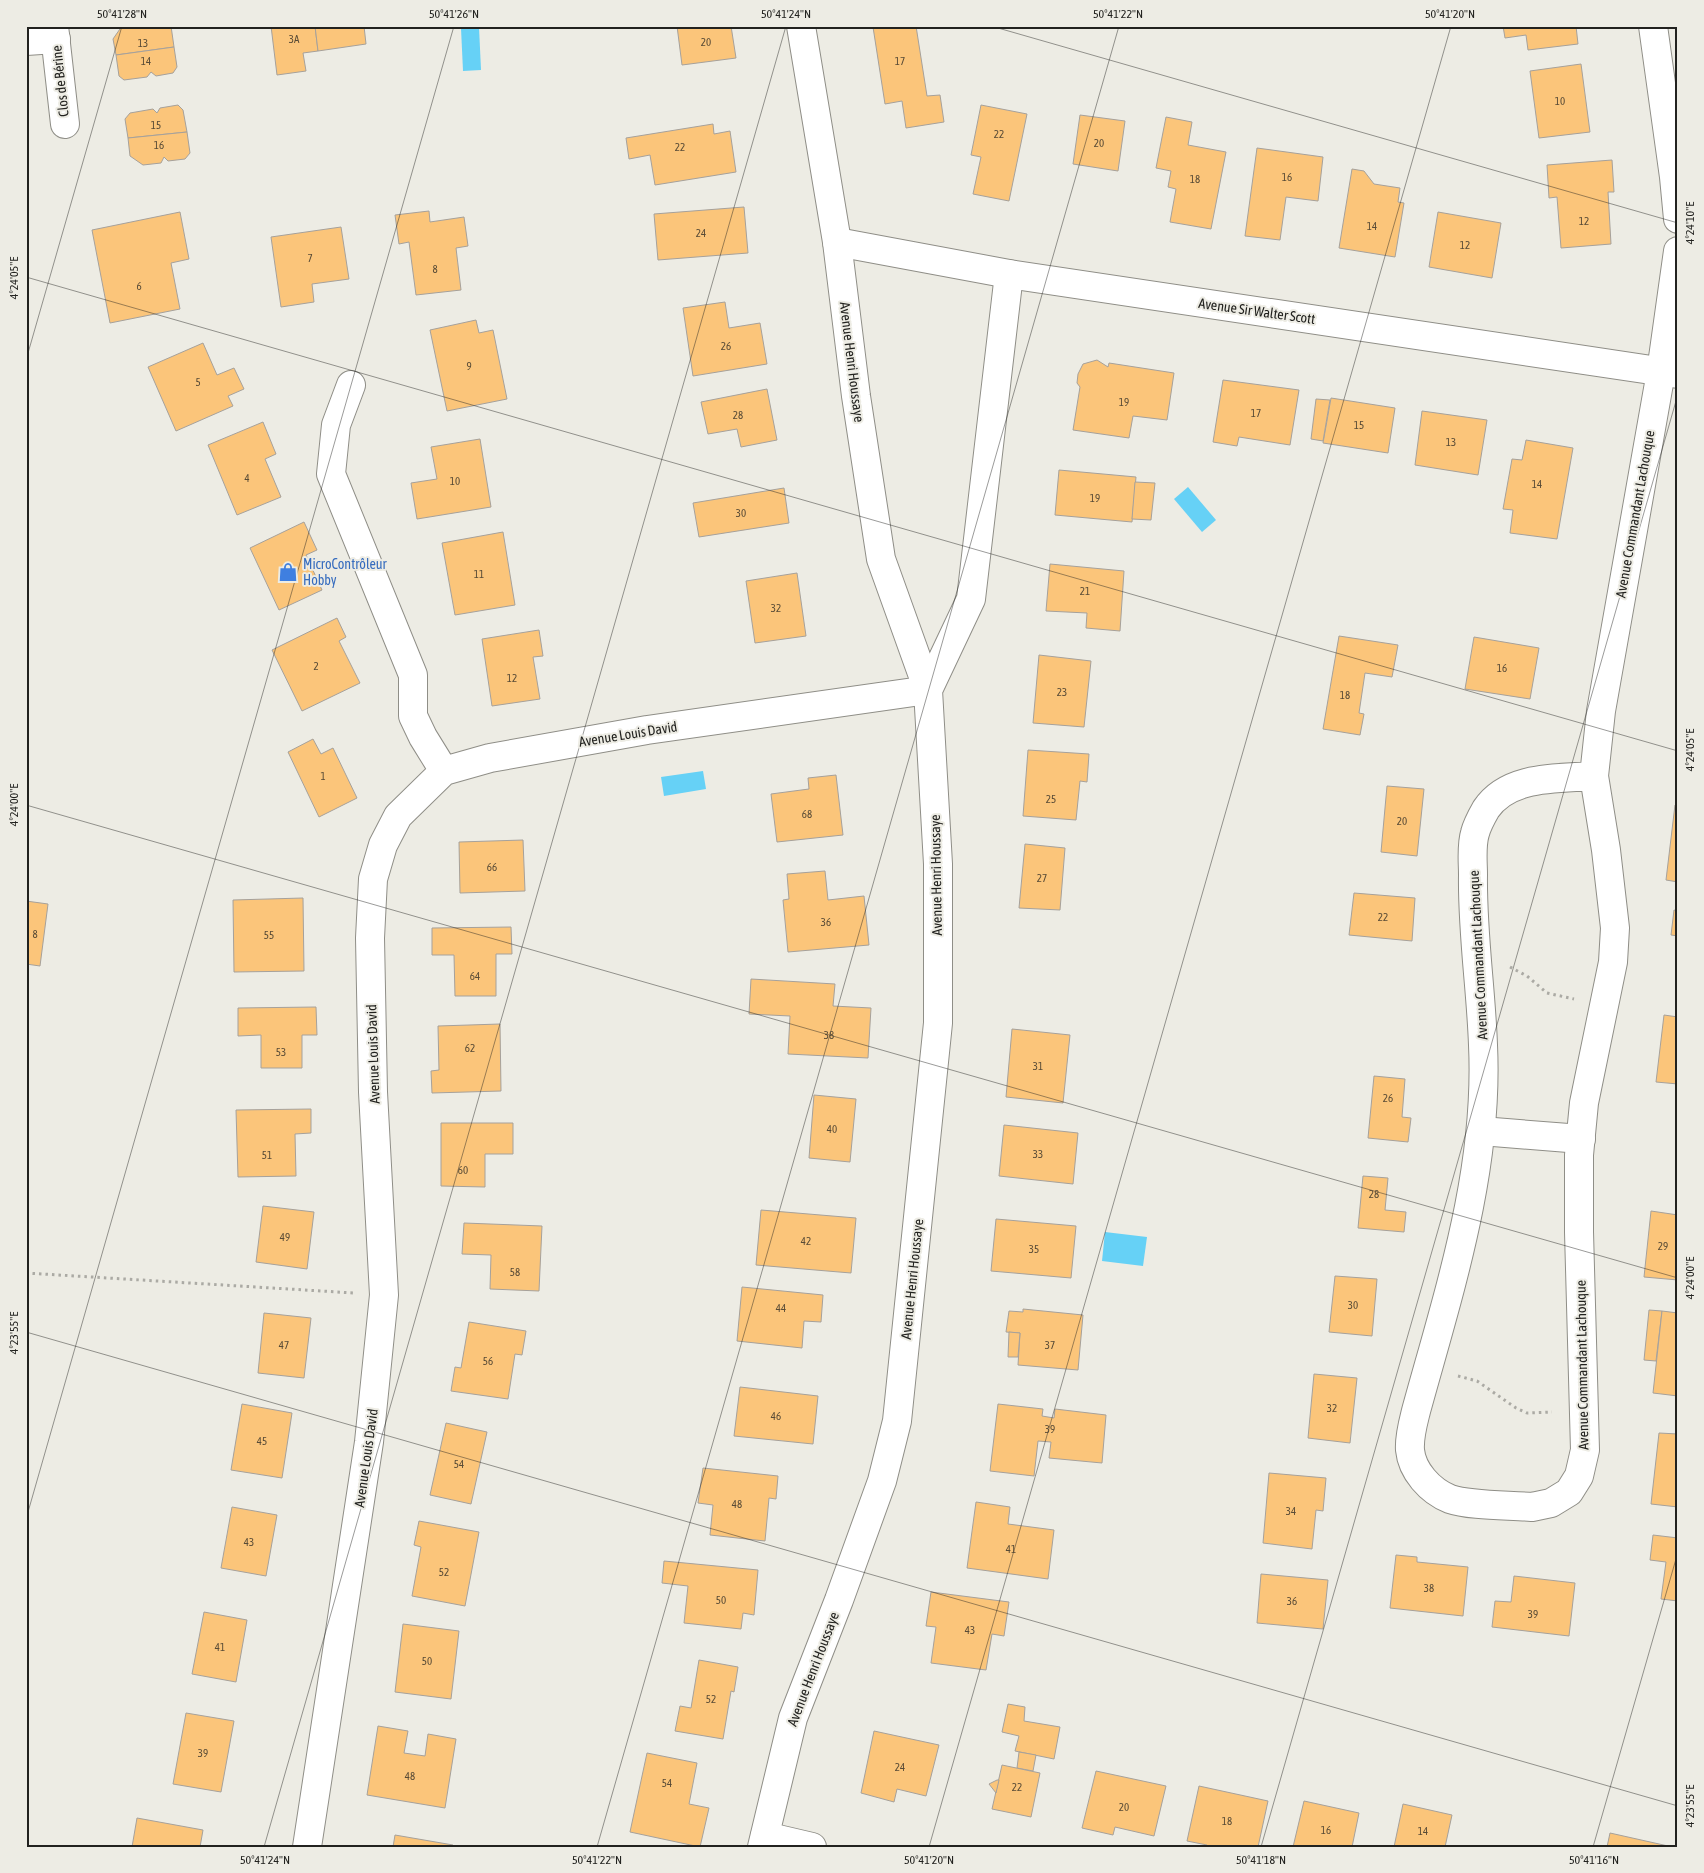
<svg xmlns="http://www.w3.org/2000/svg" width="1704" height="1873" viewBox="0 0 1704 1873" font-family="'Asap Condensed',sans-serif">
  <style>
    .water { fill: #66d1f6 }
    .building { fill: #fbc57a; stroke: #a6a19b }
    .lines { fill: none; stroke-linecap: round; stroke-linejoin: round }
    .minor-casing { stroke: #8f8e87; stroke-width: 30 }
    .path { stroke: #abaaa4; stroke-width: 3; stroke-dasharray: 2.5 4; stroke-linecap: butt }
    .minor { stroke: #fff; stroke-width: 28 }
    .ticks { fill: none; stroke: #22221f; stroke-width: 1; stroke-opacity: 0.45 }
    .labels { text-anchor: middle; stroke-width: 4; stroke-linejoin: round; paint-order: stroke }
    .number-label { font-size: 11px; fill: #584b36 }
    .street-label { font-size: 14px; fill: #22221f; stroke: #edece4 }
    .shop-label { font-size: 14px; fill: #366cbe; stroke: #edece4; text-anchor: start }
    .neatline { fill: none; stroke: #22221f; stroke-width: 2 }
    .ticks-label { font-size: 12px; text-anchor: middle; fill: #22221f }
  </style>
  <rect width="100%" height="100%" fill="#edece4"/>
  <g class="water">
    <polygon points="479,27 481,70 463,71 461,28"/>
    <polygon points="1188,487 1216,520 1202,532 1174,499"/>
    <polygon points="703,771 706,789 664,796 661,777"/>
    <polygon points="1105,1232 1147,1237 1143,1266 1102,1261"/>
  </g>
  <g class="building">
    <polygon points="122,26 171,26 174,47 116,55 113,39"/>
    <polygon points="271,26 315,26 318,51 303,53 306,71 277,75"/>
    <polygon points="315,26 364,26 366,44 318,51"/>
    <polygon points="677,26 731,26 736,58 682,65"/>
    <polygon points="878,26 916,26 927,96 940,95 944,122 906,128 902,101 885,104 873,27"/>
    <polygon points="1503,26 1576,26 1578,44 1528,50 1526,35 1505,38"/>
    <polygon points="174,47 177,67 173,73 156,76 151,72 147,77 124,80 119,76 116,55"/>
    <polygon points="1581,64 1590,132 1539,138 1530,71"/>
    <polygon points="178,105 183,110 187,132 128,138 125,119 130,113 153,109 157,113 160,108"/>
    <polygon points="981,105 1027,114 1009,201 973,194 981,157 971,155"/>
    <polygon points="1080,115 1125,121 1118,171 1073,164"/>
    <polygon points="1166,117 1192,122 1188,145 1226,152 1211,229 1170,222 1176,189 1168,187 1171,171 1156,168"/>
    <polygon points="713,124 714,134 730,131 736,172 655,185 650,155 629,159 626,138"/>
    <polygon points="187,132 190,153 185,159 168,161 164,157 161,163 143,165 130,156 128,138"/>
    <polygon points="1257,148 1323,157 1318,201 1286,197 1280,240 1245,236"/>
    <polygon points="1612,160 1614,192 1608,192 1611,244 1561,248 1557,197 1549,198 1547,165"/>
    <polygon points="1352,169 1364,171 1374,184 1400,188 1398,202 1404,203 1395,257 1339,248"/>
    <polygon points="744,207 748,253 658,260 654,214"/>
    <polygon points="429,211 430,222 464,217 468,246 456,248 461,290 416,295 409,242 399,244 395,215"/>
    <polygon points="180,212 189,259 171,263 180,309 110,323 92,230"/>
    <polygon points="1438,212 1501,223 1492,278 1429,267"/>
    <polygon points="341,227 349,279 312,284 314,302 281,307 271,237"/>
    <polygon points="725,302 729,328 760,323 767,364 693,376 683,308"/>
    <polygon points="476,320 479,333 493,330 507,399 447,411 430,330"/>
    <polygon points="203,343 217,375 234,368 244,389 228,396 233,406 176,431 148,367"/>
    <polygon points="1097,360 1108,367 1109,363 1174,373 1167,420 1133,416 1129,438 1073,430 1080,387 1077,383 1078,374 1083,364"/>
    <polygon points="1223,380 1299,390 1290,445 1239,437 1237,446 1213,442"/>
    <polygon points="767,389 777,440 741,447 737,429 708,434 701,402"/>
    <polygon points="1331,398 1395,408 1388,453 1323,443"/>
    <polygon points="1316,399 1330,400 1323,441 1311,439"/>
    <polygon points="1422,411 1487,420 1478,475 1415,465"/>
    <polygon points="263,422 276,454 265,459 281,497 237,515 208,445"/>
    <polygon points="480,439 491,507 417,519 411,483 437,479 431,447"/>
    <polygon points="1526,440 1573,448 1557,539 1510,533 1513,510 1503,509 1512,459 1522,460"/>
    <polygon points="1059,470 1136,477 1132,522 1055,515"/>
    <polygon points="1135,482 1155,483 1151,520 1132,519"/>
    <polygon points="784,488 789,523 699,537 693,503"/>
    <polygon points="304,522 317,550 306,555 322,590 279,610 250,548"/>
    <polygon points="503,532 515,605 455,615 442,543"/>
    <polygon points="1050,564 1124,571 1120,631 1086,628 1087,613 1046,611"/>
    <polygon points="797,573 806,636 755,643 746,581"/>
    <polygon points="337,618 346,637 339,641 360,683 302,711 272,650"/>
    <polygon points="539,630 543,656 533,657 540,699 492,706 482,639"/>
    <polygon points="1339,636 1398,645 1392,677 1365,673 1359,713 1364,714 1360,735 1323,729"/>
    <polygon points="1474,637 1539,648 1530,699 1465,689"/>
    <polygon points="1039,655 1091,661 1084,727 1033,723"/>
    <polygon points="313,739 321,754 333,748 357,798 319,817 288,752"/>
    <polygon points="1028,750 1089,754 1087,782 1080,781 1076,820 1023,816"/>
    <polygon points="836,775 843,835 777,842 771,794 809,789 808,778"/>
    <polygon points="1387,786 1424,789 1417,856 1381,852"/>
    <polygon points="1675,805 1678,805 1678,882 1666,880"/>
    <polygon points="523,840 525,891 460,893 459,842"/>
    <polygon points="1025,844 1065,848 1060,910 1019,908"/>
    <polygon points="825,871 828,900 864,896 869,945 788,952 783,900 789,899 787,874"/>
    <polygon points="1354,893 1415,898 1412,941 1349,935"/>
    <polygon points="303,898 304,971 234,972 233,900"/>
    <polygon points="26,901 48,904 40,966 26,964"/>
    <polygon points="1674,910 1678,911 1678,936 1671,935"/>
    <polygon points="511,927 512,954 496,954 496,996 455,996 454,955 432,955 432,928"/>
    <polygon points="751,979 835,984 833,1006 871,1008 868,1058 788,1054 790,1016 749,1014"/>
    <polygon points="316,1007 317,1035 302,1035 302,1068 261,1068 261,1035 238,1036 238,1008"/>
    <polygon points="1664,1015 1678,1017 1678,1084 1656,1082"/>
    <polygon points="500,1024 501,1091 432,1093 431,1071 439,1070 438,1026"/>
    <polygon points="1012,1029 1070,1035 1063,1103 1006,1097"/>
    <polygon points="1374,1076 1405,1079 1402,1117 1411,1118 1408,1142 1368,1138"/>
    <polygon points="814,1095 856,1099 850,1162 809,1158"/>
    <polygon points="311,1109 311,1133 295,1134 296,1176 238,1177 236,1110"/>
    <polygon points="441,1123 513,1123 513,1154 485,1154 485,1187 441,1186"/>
    <polygon points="1004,1125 1078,1133 1073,1184 999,1176"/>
    <polygon points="1363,1176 1388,1178 1385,1210 1406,1212 1404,1232 1358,1228"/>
    <polygon points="263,1206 314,1212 307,1269 256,1262"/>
    <polygon points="761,1210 856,1218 851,1273 756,1265"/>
    <polygon points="1651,1211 1678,1215 1678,1280 1644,1277"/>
    <polygon points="996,1219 1076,1226 1071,1278 991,1271"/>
    <polygon points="464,1223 542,1226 539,1291 490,1289 491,1255 462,1254"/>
    <polygon points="1335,1276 1377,1279 1372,1336 1329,1332"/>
    <polygon points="742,1287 823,1295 821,1322 804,1321 802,1348 737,1341"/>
    <polygon points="1023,1309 1083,1315 1078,1370 1018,1365 1020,1333 1006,1332 1009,1311 1023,1312"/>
    <polygon points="1649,1310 1662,1311 1656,1361 1644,1360"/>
    <polygon points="1662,1311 1678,1313 1678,1396 1653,1393"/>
    <polygon points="264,1313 311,1318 304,1378 258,1373"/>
    <polygon points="469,1322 526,1331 522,1355 515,1354 508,1399 451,1391 455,1367 461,1368"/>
    <polygon points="1009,1332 1020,1333 1018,1357 1008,1357"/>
    <polygon points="1314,1374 1357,1378 1350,1443 1308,1438"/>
    <polygon points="740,1387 818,1396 813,1444 734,1436"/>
    <polygon points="242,1404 292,1413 282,1478 231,1470"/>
    <polygon points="998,1404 1043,1409 1042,1416 1054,1418 1055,1409 1106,1415 1102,1463 1049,1458 1051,1442 1038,1441 1034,1476 990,1471"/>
    <polygon points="446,1423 487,1432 471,1504 430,1495"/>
    <polygon points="1659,1433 1678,1434 1678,1507 1651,1504"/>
    <polygon points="703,1468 778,1476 776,1499 769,1498 765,1541 710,1535 713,1505 698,1503"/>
    <polygon points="1269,1473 1326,1478 1323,1511 1316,1510 1312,1549 1263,1543"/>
    <polygon points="976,1502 1010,1507 1008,1524 1054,1530 1048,1579 967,1568"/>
    <polygon points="232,1507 277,1515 266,1576 221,1568"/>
    <polygon points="419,1521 479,1532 465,1606 412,1596 421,1547 414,1545"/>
    <polygon points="1653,1535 1678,1538 1678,1601 1661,1599 1666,1562 1650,1560"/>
    <polygon points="1396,1555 1417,1557 1417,1562 1468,1567 1463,1616 1390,1608"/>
    <polygon points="664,1561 758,1570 754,1615 743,1613 741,1629 684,1623 688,1586 662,1583"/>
    <polygon points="1261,1574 1328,1580 1323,1629 1257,1623"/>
    <polygon points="1514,1576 1575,1583 1569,1636 1492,1627 1495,1601 1511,1602"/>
    <polygon points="931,1592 1009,1602 1004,1636 992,1634 986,1670 931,1663 936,1627 926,1626"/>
    <polygon points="204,1612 247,1620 236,1682 192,1674"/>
    <polygon points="403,1624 459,1631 451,1699 395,1692"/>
    <polygon points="699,1660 738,1667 734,1692 731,1691 723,1739 675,1731 680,1706 691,1708"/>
    <polygon points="1008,1704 1025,1707 1024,1721 1060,1727 1054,1759 1015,1751 1019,1736 1002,1732"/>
    <polygon points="186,1713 234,1721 221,1792 173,1784"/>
    <polygon points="378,1726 408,1731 404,1753 425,1756 428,1734 456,1739 445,1808 367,1795"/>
    <polygon points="874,1731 939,1745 926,1796 897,1789 894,1802 861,1793"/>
    <polygon points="1019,1752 1036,1755 1033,1771 1017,1768"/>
    <polygon points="647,1753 697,1763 689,1804 709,1808 700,1847 630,1832"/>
    <polygon points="1002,1765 1040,1773 1031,1817 992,1809"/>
    <polygon points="1096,1771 1166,1786 1154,1836 1115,1827 1113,1835 1082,1828"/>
    <polygon points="997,1780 999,1780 996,1793 989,1784"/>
    <polygon points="1199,1786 1268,1801 1258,1847 1207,1847 1207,1845 1187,1841"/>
    <polygon points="1304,1801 1359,1813 1352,1847 1293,1847"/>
    <polygon points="1403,1804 1452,1815 1445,1847 1394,1847"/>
    <polygon points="137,1818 203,1830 200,1847 132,1847"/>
    <polygon points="1610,1833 1668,1846 1667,1847 1607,1847"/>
    <polygon points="395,1835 453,1845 453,1847 393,1847"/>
  </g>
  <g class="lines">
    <g class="minor-casing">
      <g id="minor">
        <polyline points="54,26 65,124"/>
        <polyline points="1653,26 1674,177 1678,219"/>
        <polyline points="26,41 56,39"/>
        <polyline points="837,242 1009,274 1678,374"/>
        <polyline points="351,385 336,425 331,474 413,675 413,716 423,737 444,771"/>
        <path d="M1594,776C1558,779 1509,775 1486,809C1482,816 1477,825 1475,833C1471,846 1473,862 1473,875C1472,932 1481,988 1483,1045C1489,1171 1449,1291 1416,1411C1413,1423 1409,1437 1410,1450C1412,1471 1430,1491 1450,1499C1470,1506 1510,1505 1532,1507L1551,1503L1569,1492L1579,1476L1585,1450L1579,1232V1155L1584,1103L1613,962L1615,928L1606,850L1594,776L1601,711L1661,372L1678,251"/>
        <polyline points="1481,1131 1581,1139"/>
        <polyline points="765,1836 812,1847"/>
        <polyline points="307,1847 369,1442 384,1295 373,1092 370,938 373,879 383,845 398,816 444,771 490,758 647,730 928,690 881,559 856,396 837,242 801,26"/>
        <polyline points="762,1847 793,1718 839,1600 882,1481 897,1421 938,1023 938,864 928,690 971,599 1009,274"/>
      </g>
    </g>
    <g class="path">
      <polyline points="1510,967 1527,976 1547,993 1574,999"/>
      <polyline points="26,1273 354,1293"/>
      <polyline points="1458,1376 1477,1381 1516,1408 1527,1413 1552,1412"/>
    </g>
    <use href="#minor" class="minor"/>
  </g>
  <path class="ticks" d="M991,26L1678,223M26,277L1678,751M26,360L122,26M26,805L1678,1278M26,1332L1678,1806M26,1519L454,26M264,1847L786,26M597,1847L1119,26M929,1847L1451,26M1261,1847L1678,394M1593,1847L1678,1552"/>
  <defs>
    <g id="shop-bare" transform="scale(1.5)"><path d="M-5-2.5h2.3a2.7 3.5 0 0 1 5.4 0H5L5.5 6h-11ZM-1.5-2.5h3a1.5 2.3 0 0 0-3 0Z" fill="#3f7fe0" stroke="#edece4" stroke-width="2.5" paint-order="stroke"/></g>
  </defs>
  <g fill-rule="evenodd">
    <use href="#shop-bare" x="288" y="572"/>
  </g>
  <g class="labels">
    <g class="number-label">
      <text x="294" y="43">3A</text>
      <text x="706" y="46">20</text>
      <text x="143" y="47">13</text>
      <text x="146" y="65">14</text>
      <text x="900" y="65">17</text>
      <text x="1560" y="105">10</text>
      <text x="156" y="129">15</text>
      <text x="999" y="138">22</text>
      <text x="1099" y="147">20</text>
      <text x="159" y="149">16</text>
      <text x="680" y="151">22</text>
      <text x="1287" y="181">16</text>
      <text x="1195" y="183">18</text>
      <text x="1584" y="225">12</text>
      <text x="1372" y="230">14</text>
      <text x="701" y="237">24</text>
      <text x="1465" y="249">12</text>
      <text x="310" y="262">7</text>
      <text x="435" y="273">8</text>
      <text x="139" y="290">6</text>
      <text x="726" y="350">26</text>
      <text x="469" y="370">9</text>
      <text x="198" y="386">5</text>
      <text x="1124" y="406">19</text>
      <text x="1256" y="417">17</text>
      <text x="738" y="419">28</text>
      <text x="1359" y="429">15</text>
      <text x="1451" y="446">13</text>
      <text x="247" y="482">4</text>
      <text x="455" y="485">10</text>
      <text x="1537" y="488">14</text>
      <text x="1095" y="502">19</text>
      <text x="741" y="517">30</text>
      <text x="479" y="578">11</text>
      <text x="1085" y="595">21</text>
      <text x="776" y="612">32</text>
      <text x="316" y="670">2</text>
      <text x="1502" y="672">16</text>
      <text x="512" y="682">12</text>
      <text x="1062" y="696">23</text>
      <text x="1345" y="699">18</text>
      <text x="323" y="780">1</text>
      <text x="1051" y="803">25</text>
      <text x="807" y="818">68</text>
      <text x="1402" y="825">20</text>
      <text x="492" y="871">66</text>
      <text x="1042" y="882">27</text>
      <text x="1383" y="921">22</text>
      <text x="826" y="926">36</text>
      <text x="35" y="938">8</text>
      <text x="269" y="939">55</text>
      <text x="475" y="980">64</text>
      <text x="829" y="1039">38</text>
      <text x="470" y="1052">62</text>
      <text x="281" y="1056">53</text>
      <text x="1038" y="1070">31</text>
      <text x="1388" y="1102">26</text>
      <text x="832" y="1133">40</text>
      <text x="1038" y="1158">33</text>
      <text x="267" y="1159">51</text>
      <text x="463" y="1174">60</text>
      <text x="1374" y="1198">28</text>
      <text x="285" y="1241">49</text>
      <text x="806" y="1245">42</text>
      <text x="1663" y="1250">29</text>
      <text x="1034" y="1253">35</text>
      <text x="515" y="1276">58</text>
      <text x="1353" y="1309">30</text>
      <text x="781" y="1312">44</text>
      <text x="284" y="1349">47</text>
      <text x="1050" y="1349">37</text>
      <text x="488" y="1365">56</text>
      <text x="1332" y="1412">32</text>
      <text x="776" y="1420">46</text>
      <text x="1050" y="1433">39</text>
      <text x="262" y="1445">45</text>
      <text x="459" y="1468">54</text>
      <text x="737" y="1508">48</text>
      <text x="1291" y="1515">34</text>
      <text x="249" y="1546">43</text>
      <text x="1011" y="1553">41</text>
      <text x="444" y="1576">52</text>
      <text x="1429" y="1592">38</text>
      <text x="721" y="1604">50</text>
      <text x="1292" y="1605">36</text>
      <text x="1533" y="1618">39</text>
      <text x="970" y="1634">43</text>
      <text x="220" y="1651">41</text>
      <text x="427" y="1665">50</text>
      <text x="711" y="1703">52</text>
      <text x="203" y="1757">39</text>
      <text x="900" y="1771">24</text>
      <text x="410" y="1780">48</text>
      <text x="667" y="1787">54</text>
      <text x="1017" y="1791">22</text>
      <text x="1124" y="1811">20</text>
      <text x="1227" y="1825">18</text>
      <text x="1326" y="1834">16</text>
      <text x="1423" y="1835">14</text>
    </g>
    <g class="street-label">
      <text transform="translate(60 81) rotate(-96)" y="5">Clos de Bérine</text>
      <text transform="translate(1257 311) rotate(8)" y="5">Avenue Sir Walter Scott</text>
      <text transform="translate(852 362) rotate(83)" y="5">Avenue Henri Houssaye</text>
      <text transform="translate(1635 514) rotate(-80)" y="5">Avenue Commandant Lachouque</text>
      <text transform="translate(628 734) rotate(-9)" y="5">Avenue Louis David</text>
      <text transform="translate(936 875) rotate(-91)" y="5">Avenue Henri Houssaye</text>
      <text transform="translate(1478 955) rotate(-93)" y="5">Avenue Commandant Lachouque</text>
      <text transform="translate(373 1054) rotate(-92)" y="5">Avenue Louis David</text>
      <text transform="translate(912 1279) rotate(-84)" y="5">Avenue Henri Houssaye</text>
      <text transform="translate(1582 1365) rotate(-91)" y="5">Avenue Commandant Lachouque</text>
      <text transform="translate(366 1458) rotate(-82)" y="5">Avenue Louis David</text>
      <text transform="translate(813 1669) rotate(-69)" y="5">Avenue Henri Houssaye</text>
    </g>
    <g class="shop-label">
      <text x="303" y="569">MicroContrôleur<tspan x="303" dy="16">Hobby</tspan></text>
    </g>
  </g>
  <rect width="1704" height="1873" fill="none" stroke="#edece4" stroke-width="55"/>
  <rect x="28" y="28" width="1648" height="1818" class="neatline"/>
  <g class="ticks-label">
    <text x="122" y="18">50°41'28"N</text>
    <text x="454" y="18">50°41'26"N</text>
    <text x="786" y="18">50°41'24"N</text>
    <text x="1118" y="18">50°41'22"N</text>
    <text x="1450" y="18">50°41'20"N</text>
    <text transform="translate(1690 223) rotate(-90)" y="4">4°24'10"E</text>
    <text transform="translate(14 278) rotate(-90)" y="4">4°24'05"E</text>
    <text transform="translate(1690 750) rotate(-90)" y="4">4°24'05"E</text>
    <text transform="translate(14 805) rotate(-90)" y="4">4°24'00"E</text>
    <text transform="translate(1690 1278) rotate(-90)" y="4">4°24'00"E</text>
    <text transform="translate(14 1333) rotate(-90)" y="4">4°23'55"E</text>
    <text transform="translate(1690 1806) rotate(-90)" y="4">4°23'55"E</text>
    <text x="265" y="1864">50°41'24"N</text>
    <text x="597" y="1864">50°41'22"N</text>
    <text x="929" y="1864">50°41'20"N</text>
    <text x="1261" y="1864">50°41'18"N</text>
    <text x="1594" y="1864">50°41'16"N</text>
  </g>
</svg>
